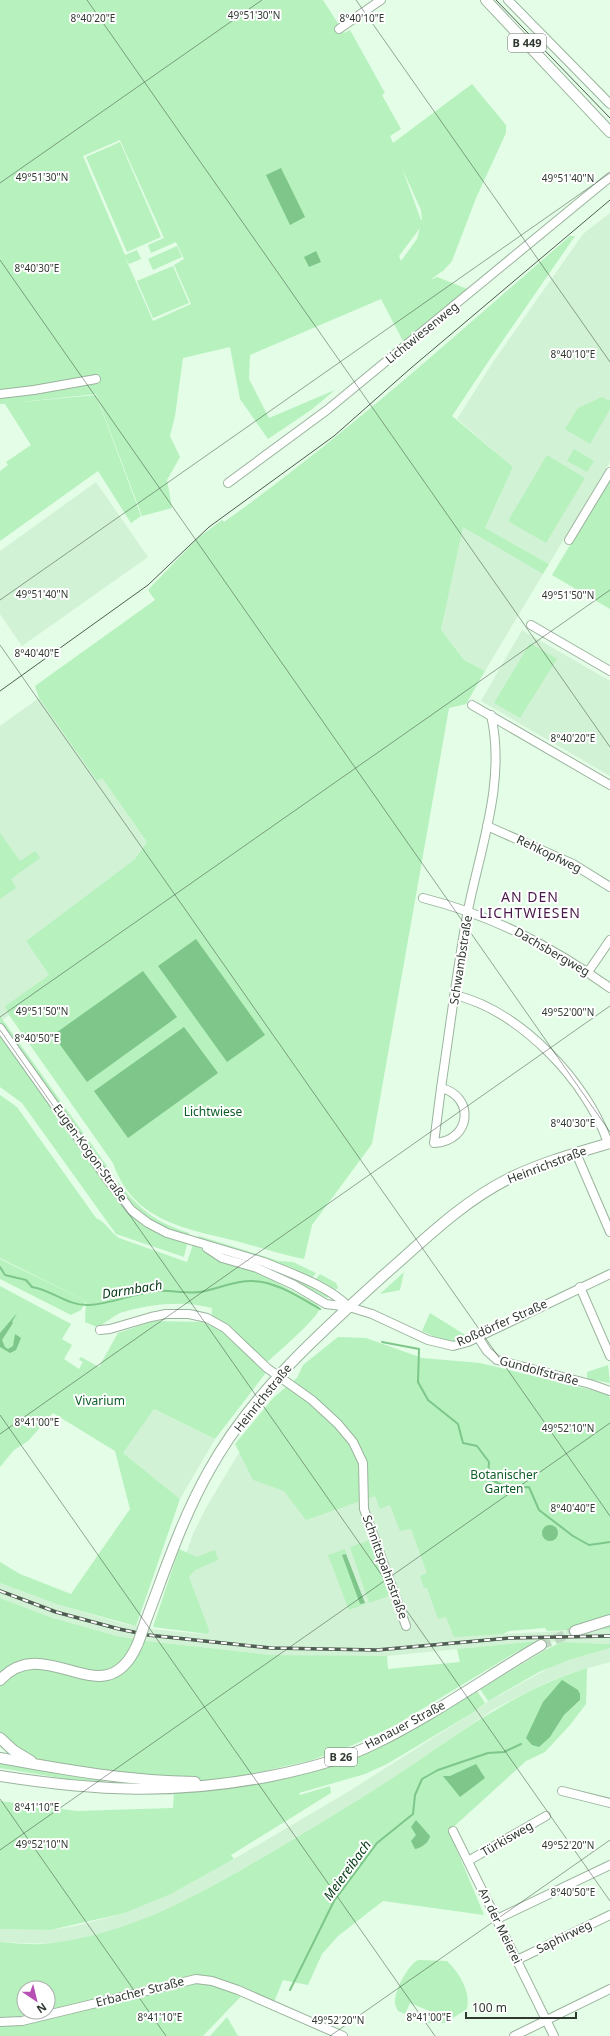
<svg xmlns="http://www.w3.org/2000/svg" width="610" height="2036" viewBox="0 0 610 2036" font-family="'Noto Sans',sans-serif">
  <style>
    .built { fill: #d2f2d5 }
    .green { fill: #b6f1be; fill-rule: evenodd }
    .water { fill: #7ec689 }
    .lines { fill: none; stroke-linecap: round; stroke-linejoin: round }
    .stream { stroke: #7ec689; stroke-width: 2 }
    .major-tunnel { stroke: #bfd6c2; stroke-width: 10; stroke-dasharray: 10 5; stroke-linecap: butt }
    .minor-casing { stroke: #9bb49e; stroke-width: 10 }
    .major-casing { stroke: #9bb49e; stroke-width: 12 }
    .minor { stroke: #fff; stroke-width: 8 }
    .major { stroke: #fff; stroke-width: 10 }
    .tram { stroke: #505d52; stroke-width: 1 }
    .rail-casing { stroke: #505d52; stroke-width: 3.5 }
    .rail { stroke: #fff; stroke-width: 2; stroke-dasharray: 6; stroke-linecap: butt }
    .major-bridge-casing { stroke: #9bb49e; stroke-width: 12; stroke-linecap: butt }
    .major-bridge { stroke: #fff; stroke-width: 10 }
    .ticks { fill: none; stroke: #2f3930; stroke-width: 1; stroke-opacity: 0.45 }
    .labels { text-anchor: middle; stroke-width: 4; stroke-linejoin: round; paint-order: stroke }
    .shield { fill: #fff; stroke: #6d746e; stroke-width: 1 }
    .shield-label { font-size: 11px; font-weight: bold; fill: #2f3930 }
    .street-label { font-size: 12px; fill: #2f3930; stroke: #fff }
    .park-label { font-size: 12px; fill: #0b5d25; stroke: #fff }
    .water-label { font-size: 13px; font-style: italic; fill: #023a13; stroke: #fff }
    .quarter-label { font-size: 14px; letter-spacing: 1px; fill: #4a1a4a; stroke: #fff }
    .ticks-label { font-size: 10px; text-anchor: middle; fill: #2f3930; stroke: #fff; stroke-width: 4; stroke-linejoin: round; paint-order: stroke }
  </style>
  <rect width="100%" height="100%" fill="#e3fde6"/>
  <g class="built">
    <polygon points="610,213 610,462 549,564 485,528 513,467 457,419 493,362 583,234"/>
    <polygon points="96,482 148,557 22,646 0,614 0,551"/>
    <polygon points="463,526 543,574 485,671 464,660 441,630"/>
    <polygon points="522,630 610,681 610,776 481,701"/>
    <polygon points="39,698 97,781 102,778 147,842 135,859 26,941 49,975 5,1006 9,1015 0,1022 0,726"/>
    <polygon points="286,1393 313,1407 504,1634 610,1629 610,1644 538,1641 377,1657 271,1655 147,1641 117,1636 53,1618 0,1598 0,1583 59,1605 121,1623 152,1629 211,1635 161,1626 193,1534 207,1506 237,1456"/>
    <polygon points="154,1409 215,1439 180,1499 123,1453"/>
    <polygon points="610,1648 610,1662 574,1672 548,1682 494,1709 363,1798 297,1838 177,1906 129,1926 79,1939 51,1944 0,1942 0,1929 50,1930 76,1926 125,1913 171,1894 234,1859 343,1795 474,1712 495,1696 500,1695 551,1667 569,1660"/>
  </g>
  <g class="green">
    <path d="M0,0H323L344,33L350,30L385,93L382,95L401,129L390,136L393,143L472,84L506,125V133L476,198L452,261L444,270L430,280L437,277L470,290L404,343L381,299L250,355L249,379L269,418L335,390L311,410L268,439L240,399L230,347L183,358L175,416L170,436L180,457L167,480L172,508L142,516L96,394L12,403L96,395L141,516L131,523L98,471L0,541V471L8,465L6,462L31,445L5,404H0ZM120,140L164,238L148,245L151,253L176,242L184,259L174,265L191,304L153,321L125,257L129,264L141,259L137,250L125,255L83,156ZM402,168L421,210L422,220H421ZM420,228L417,239L401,261L399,256Z"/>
    <polygon points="120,142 161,237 127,252 86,157"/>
    <path d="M570,236H575L490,359L452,416L513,467L485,528L549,564L543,574L463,527L441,630L464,660L485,671L466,704L449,708L372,1144L312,1225L304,1259C281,1254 259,1247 236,1241C184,1228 133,1221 113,1163L9,1015L5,1006L49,975L26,941L135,859L147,842L102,778L97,781L39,698L35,686L155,600L148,590L198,538L222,520L224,522C346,435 457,334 570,236Z"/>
    <polygon points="177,246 182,257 153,270 148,259"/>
    <polygon points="173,266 189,303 153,318 137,281"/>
    <polygon points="602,397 610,401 610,409 590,444 565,429 578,408"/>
    <polygon points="574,449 594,461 587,472 567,461"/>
    <polygon points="547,455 585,478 546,543 508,521"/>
    <polygon points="610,479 610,609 552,575"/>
    <polygon points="530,643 557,659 520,718 494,703"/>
    <polygon points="0,833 20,861 35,851 40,858 11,879 16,888 0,899"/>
    <polygon points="0,1016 114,1176 109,1176 0,1022"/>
    <path d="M0,1036L119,1202C140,1224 157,1235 187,1244L184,1257L116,1234L22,1103L0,1087Z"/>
    <path d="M0,1095L17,1107L96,1218C106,1222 110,1232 119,1238L187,1262L193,1245L237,1265L265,1276L316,1304L320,1308C317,1319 276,1354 265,1364V1374L215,1439L154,1409L123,1453L180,1499L136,1626L59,1605L0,1583V1562L20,1574L71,1594L130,1509L115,1451L53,1413L28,1441L14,1450L0,1467V1286L71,1324L62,1339L72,1345L64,1359L79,1369L83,1362L79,1360L81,1357L99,1367L118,1333L154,1321L200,1322L211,1325L212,1308C184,1300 150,1304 123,1312C114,1315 106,1323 97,1327L85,1322L86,1301L0,1258Z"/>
    <path d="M118,1182C140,1210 155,1222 189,1233V1236C159,1227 136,1213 117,1187Z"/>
    <polygon points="199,1236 279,1261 293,1262 316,1273 311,1279 195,1239"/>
    <polygon points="227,1255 270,1267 329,1296 327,1298 295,1282 226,1257"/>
    <polygon points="0,1259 86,1301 81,1310 71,1315 0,1279"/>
    <polygon points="404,1272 400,1290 380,1294"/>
    <polygon points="320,1274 336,1283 338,1288 335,1290 315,1280"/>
    <path d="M430,1313L470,1338C453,1347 438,1338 422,1331Z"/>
    <polygon points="338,1337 366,1338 422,1358 480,1363 608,1394 610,1399 610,1629 547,1631 545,1628 509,1631 503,1634 454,1637 446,1617 438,1619 427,1588 424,1588 420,1576 427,1573 411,1529 400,1531 390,1505 380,1509 375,1496 306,1520 284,1491 253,1480 235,1444 274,1397 297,1378 303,1365"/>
    <polygon points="608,1365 610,1383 587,1379 587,1372"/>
    <polygon points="370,1540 389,1596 369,1603 350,1547"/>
    <polygon points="179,1549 197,1557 215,1550 218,1560 195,1570 189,1577 209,1630 208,1634 153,1627"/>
    <polygon points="345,1549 346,1554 342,1555 360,1604 365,1603 365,1604 349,1610 328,1555"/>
    <polygon points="0,1598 53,1618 117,1636 147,1641 271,1655 387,1656 388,1669 460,1662 457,1649 538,1641 513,1654 394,1726 353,1745 309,1761 241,1776 233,1783 178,1782 93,1774 31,1758 15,1748 1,1734 0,1732"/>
    <polygon points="561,1642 610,1644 610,1648 569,1660 539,1672 488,1701 480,1689 544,1651"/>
    <path d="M587,1668L586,1704L570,1725L545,1752L526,1761L449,1831L484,1915L383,1901L338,1936L322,1954L308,1985L283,1980L274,2002L247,1990L203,2036H0V1942C17,1943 36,1946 53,1943C133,1932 191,1899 260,1859C310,1830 360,1800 409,1767C466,1728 520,1689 587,1668ZM578,1690L580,1700L564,1715L550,1737ZM24,1988H48V2012H24Z"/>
    <polygon points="477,1691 485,1703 474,1712 387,1764 365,1774 299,1793 300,1795 330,1786 331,1793 231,1855 234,1859 171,1894 125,1913 50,1930 0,1929 0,1801 77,1811 173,1808 174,1792 280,1780 317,1770 396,1738 418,1727"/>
    <polygon points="0,1763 113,1783 127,1784 91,1783 0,1768"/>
    <path d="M418,1960L447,1961C459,1973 471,1991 467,2009L445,2023H428L432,2012L410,2003L405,2014L398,2011C397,2008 394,2004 395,2001C395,1990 408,1965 418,1960Z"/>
    <polygon points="227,2017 238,2036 210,2036"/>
  </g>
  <g class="water">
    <polygon points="281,168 305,217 290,225 266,175"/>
    <polygon points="316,251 321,262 309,267 304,257"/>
    <polygon points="196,939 265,1035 227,1062 158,966"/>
    <polygon points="143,971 177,1017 87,1082 53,1035"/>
    <polygon points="184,1027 218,1073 128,1138 94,1091"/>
    <polygon points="17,1313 12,1322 13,1323 2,1340 5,1347 8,1349 13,1346 15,1334 21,1338 16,1350 10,1353 0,1347 0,1333"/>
    <circle cx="550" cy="1533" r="8"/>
    <polygon points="346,1554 365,1603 360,1604 342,1555"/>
    <polygon points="562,1680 578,1690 580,1694 580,1700 564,1715 550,1737 539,1747 532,1745 526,1738 543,1702"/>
    <polygon points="476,1764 485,1778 460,1797 443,1776 450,1776"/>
    <path d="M416,1820L430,1836C429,1843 421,1848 415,1849L411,1841L416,1835L411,1827Z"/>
  </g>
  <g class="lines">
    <g class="stream">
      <path d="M0,1267L5,1275L26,1280L32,1287C52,1290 67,1306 89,1305C112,1304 134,1293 157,1291C171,1290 187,1294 200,1292C223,1288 237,1278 262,1282C283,1286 302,1299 320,1309"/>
      <polyline points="382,1342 419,1349 418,1382 428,1400 458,1424 463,1443 477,1446 489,1462 488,1476 490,1479 508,1488 529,1487 539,1510 573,1536 589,1545 610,1542"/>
      <polyline points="290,1990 334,1901 377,1843 413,1814 415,1795 422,1779 438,1770 488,1753 504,1752 521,1744"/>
    </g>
    <polyline class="major-tunnel" points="541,1645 575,1631"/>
    <g class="minor-casing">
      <g id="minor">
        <polyline points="508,0 610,104"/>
        <polyline points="339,29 381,0"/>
        <polyline points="0,394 34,390 96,379"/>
        <polyline points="228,483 327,410 610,177"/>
        <polyline points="569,540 610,472"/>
        <polyline points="531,625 610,671"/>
        <polyline points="472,705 610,785"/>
        <polyline points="487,826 573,864 610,887"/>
        <path d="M423,898C494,916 551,946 610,988"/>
        <polyline points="588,972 610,940"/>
        <path d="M455,995C520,1011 587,1081 608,1143"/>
        <path d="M0,1028L110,1183L131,1210L148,1223L167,1233L264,1262C292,1274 327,1285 349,1307"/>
        <path d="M441,1088C450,1028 457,969 468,910C481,846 506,780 491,715"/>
        <path d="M441,1088C475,1096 472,1141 434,1143Z"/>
        <polyline points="576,1153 610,1232"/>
        <polyline points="207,1248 222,1258 257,1268 294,1285 326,1304 349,1307 372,1314 428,1340 453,1346 468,1342 610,1274"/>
        <polyline points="580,1287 610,1356"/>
        <polyline points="100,1330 110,1329 151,1317 166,1314 189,1314 207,1318 225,1328 267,1368 312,1400 338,1424 353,1442 363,1463 364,1509 406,1626"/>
        <polyline points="478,1337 487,1351 497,1360 590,1384 610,1391"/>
        <polyline points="562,1791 610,1803"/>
        <polyline points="453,1831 554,2036"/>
        <polyline points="468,1861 546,1816"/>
        <polyline points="497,1919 610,1865"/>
        <polyline points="517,1960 610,1915"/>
        <polyline points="0,2022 22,2021 196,1979 212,1981 238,1990 343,2036"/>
        <polyline points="514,2036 610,1989"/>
      </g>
    </g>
    <g class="major-casing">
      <g id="major">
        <polyline points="486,0 610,132"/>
        <path d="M145,1623C165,1571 182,1518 210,1469C253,1392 320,1333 384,1275C423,1241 462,1202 508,1179C540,1163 576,1153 610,1143"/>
        <polyline points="575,1631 610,1620"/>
        <path d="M0,1680C47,1629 105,1721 138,1643"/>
        <polyline points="0,1738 13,1750 31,1761"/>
        <path d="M0,1758C65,1770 129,1781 195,1782"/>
        <path d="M0,1776C95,1791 175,1795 271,1776C306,1769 342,1760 374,1744C432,1716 485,1678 541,1645"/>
      </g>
    </g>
    <use href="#minor" class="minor"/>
    <use href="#major" class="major"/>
    <g class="tram">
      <polyline points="496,0 610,118"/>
      <polyline points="0,691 148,585 209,527 334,436 411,368 610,200"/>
    </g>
    <g class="rail-casing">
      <polyline id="rail" points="0,1591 56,1612 119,1629 148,1635 271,1648 377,1650 510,1638 610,1636"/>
    </g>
    <use href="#rail" class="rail"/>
    <g class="major-bridge-casing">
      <polyline id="major-bridge" points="138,1643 145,1623"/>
    </g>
    <use href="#major-bridge" class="major-bridge"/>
  </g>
  <path class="ticks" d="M87,0L610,747M356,0L610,362M0,183L262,0M0,260L610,1132M0,600L610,173M0,645L610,1516M0,1017L610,590M0,1030L610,1901M0,1415L435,2036M0,1434L610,1006M0,1799L166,2036M0,1850L610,1423M330,2036L610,1840"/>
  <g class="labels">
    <g class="shield">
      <rect x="508" y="34" width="38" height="18" rx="3"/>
      <rect x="325" y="1748" width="32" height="18" rx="3"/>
    </g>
    <g class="shield-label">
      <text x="527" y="47">B 449</text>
      <text x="341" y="1761">B 26</text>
    </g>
    <g class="street-label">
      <text transform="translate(422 333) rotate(-39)" y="4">Lichtwiesenweg</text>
      <text transform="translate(549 854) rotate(26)" y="4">Rehkopfweg</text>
      <text transform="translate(552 952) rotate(30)" y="4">Dachsbergweg</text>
      <text transform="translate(461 960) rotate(-81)" y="4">Schwambstraße</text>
      <text transform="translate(90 1153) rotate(54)" y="4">Eugen-Kogon-Straße</text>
      <text transform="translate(547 1165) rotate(-21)" y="4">Heinrichstraße</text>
      <text transform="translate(502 1323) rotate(-24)" y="4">Roßdörfer Straße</text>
      <text transform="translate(539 1371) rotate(15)" y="4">Gundolfstraße</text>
      <text transform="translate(263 1398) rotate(-51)" y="4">Heinrichstraße</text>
      <text transform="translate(385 1567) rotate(70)" y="4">Schnittspahnstraße</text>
      <text transform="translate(405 1725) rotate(-28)" y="4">Hanauer Straße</text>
      <text transform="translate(507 1839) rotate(-30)" y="4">Türkisweg</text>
      <text transform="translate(500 1926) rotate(64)" y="4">An der Meierei</text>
      <text transform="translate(564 1937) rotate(-26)" y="4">Saphirweg</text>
      <text transform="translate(140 1992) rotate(-14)" y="4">Erbacher Straße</text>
    </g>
    <g class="park-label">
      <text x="213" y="1116">Lichtwiese</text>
      <text x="100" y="1405">Vivarium</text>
      <text x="504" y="1479">Botanischer<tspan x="504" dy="14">Garten</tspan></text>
    </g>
    <g class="water-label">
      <text transform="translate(132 1289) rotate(-9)" y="5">Darmbach</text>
      <text transform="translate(347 1870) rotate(-54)" y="5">Meiereibach</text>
    </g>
    <g class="quarter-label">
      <text x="530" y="902">AN DEN<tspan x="530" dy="16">LICHTWIESEN</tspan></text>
    </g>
  </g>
  <g class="ticks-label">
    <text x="254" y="19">49°51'30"N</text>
    <text x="93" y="22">8°40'20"E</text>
    <text x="362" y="22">8°40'10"E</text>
    <text x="42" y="181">49°51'30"N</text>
    <text x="568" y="182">49°51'40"N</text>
    <text x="37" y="272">8°40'30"E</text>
    <text x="573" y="358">8°40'10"E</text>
    <text x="42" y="598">49°51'40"N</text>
    <text x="568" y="599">49°51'50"N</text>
    <text x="37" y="657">8°40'40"E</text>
    <text x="573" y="742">8°40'20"E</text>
    <text x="42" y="1015">49°51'50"N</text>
    <text x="568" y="1016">49°52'00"N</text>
    <text x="37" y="1042">8°40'50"E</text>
    <text x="573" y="1127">8°40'30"E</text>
    <text x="37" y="1426">8°41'00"E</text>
    <text x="568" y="1432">49°52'10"N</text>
    <text x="573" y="1512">8°40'40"E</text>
    <text x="37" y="1811">8°41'10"E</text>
    <text x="42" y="1848">49°52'10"N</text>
    <text x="568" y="1849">49°52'20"N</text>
    <text x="573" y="1896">8°40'50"E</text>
    <text x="160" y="2021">8°41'10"E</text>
    <text x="429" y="2021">8°41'00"E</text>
    <text x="338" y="2024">49°52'20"N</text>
  </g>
  <g transform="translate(36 2000) rotate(145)"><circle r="19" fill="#ffffff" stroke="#acb0ac"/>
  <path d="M0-3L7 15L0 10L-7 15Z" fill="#b650b4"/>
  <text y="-6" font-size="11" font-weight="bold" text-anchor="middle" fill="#2f3930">N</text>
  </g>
  <path d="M466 2012v6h110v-6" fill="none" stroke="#2f3930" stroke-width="2"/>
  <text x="472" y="2012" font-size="12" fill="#2f3930" stroke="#ffffff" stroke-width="3" paint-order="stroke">100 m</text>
</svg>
